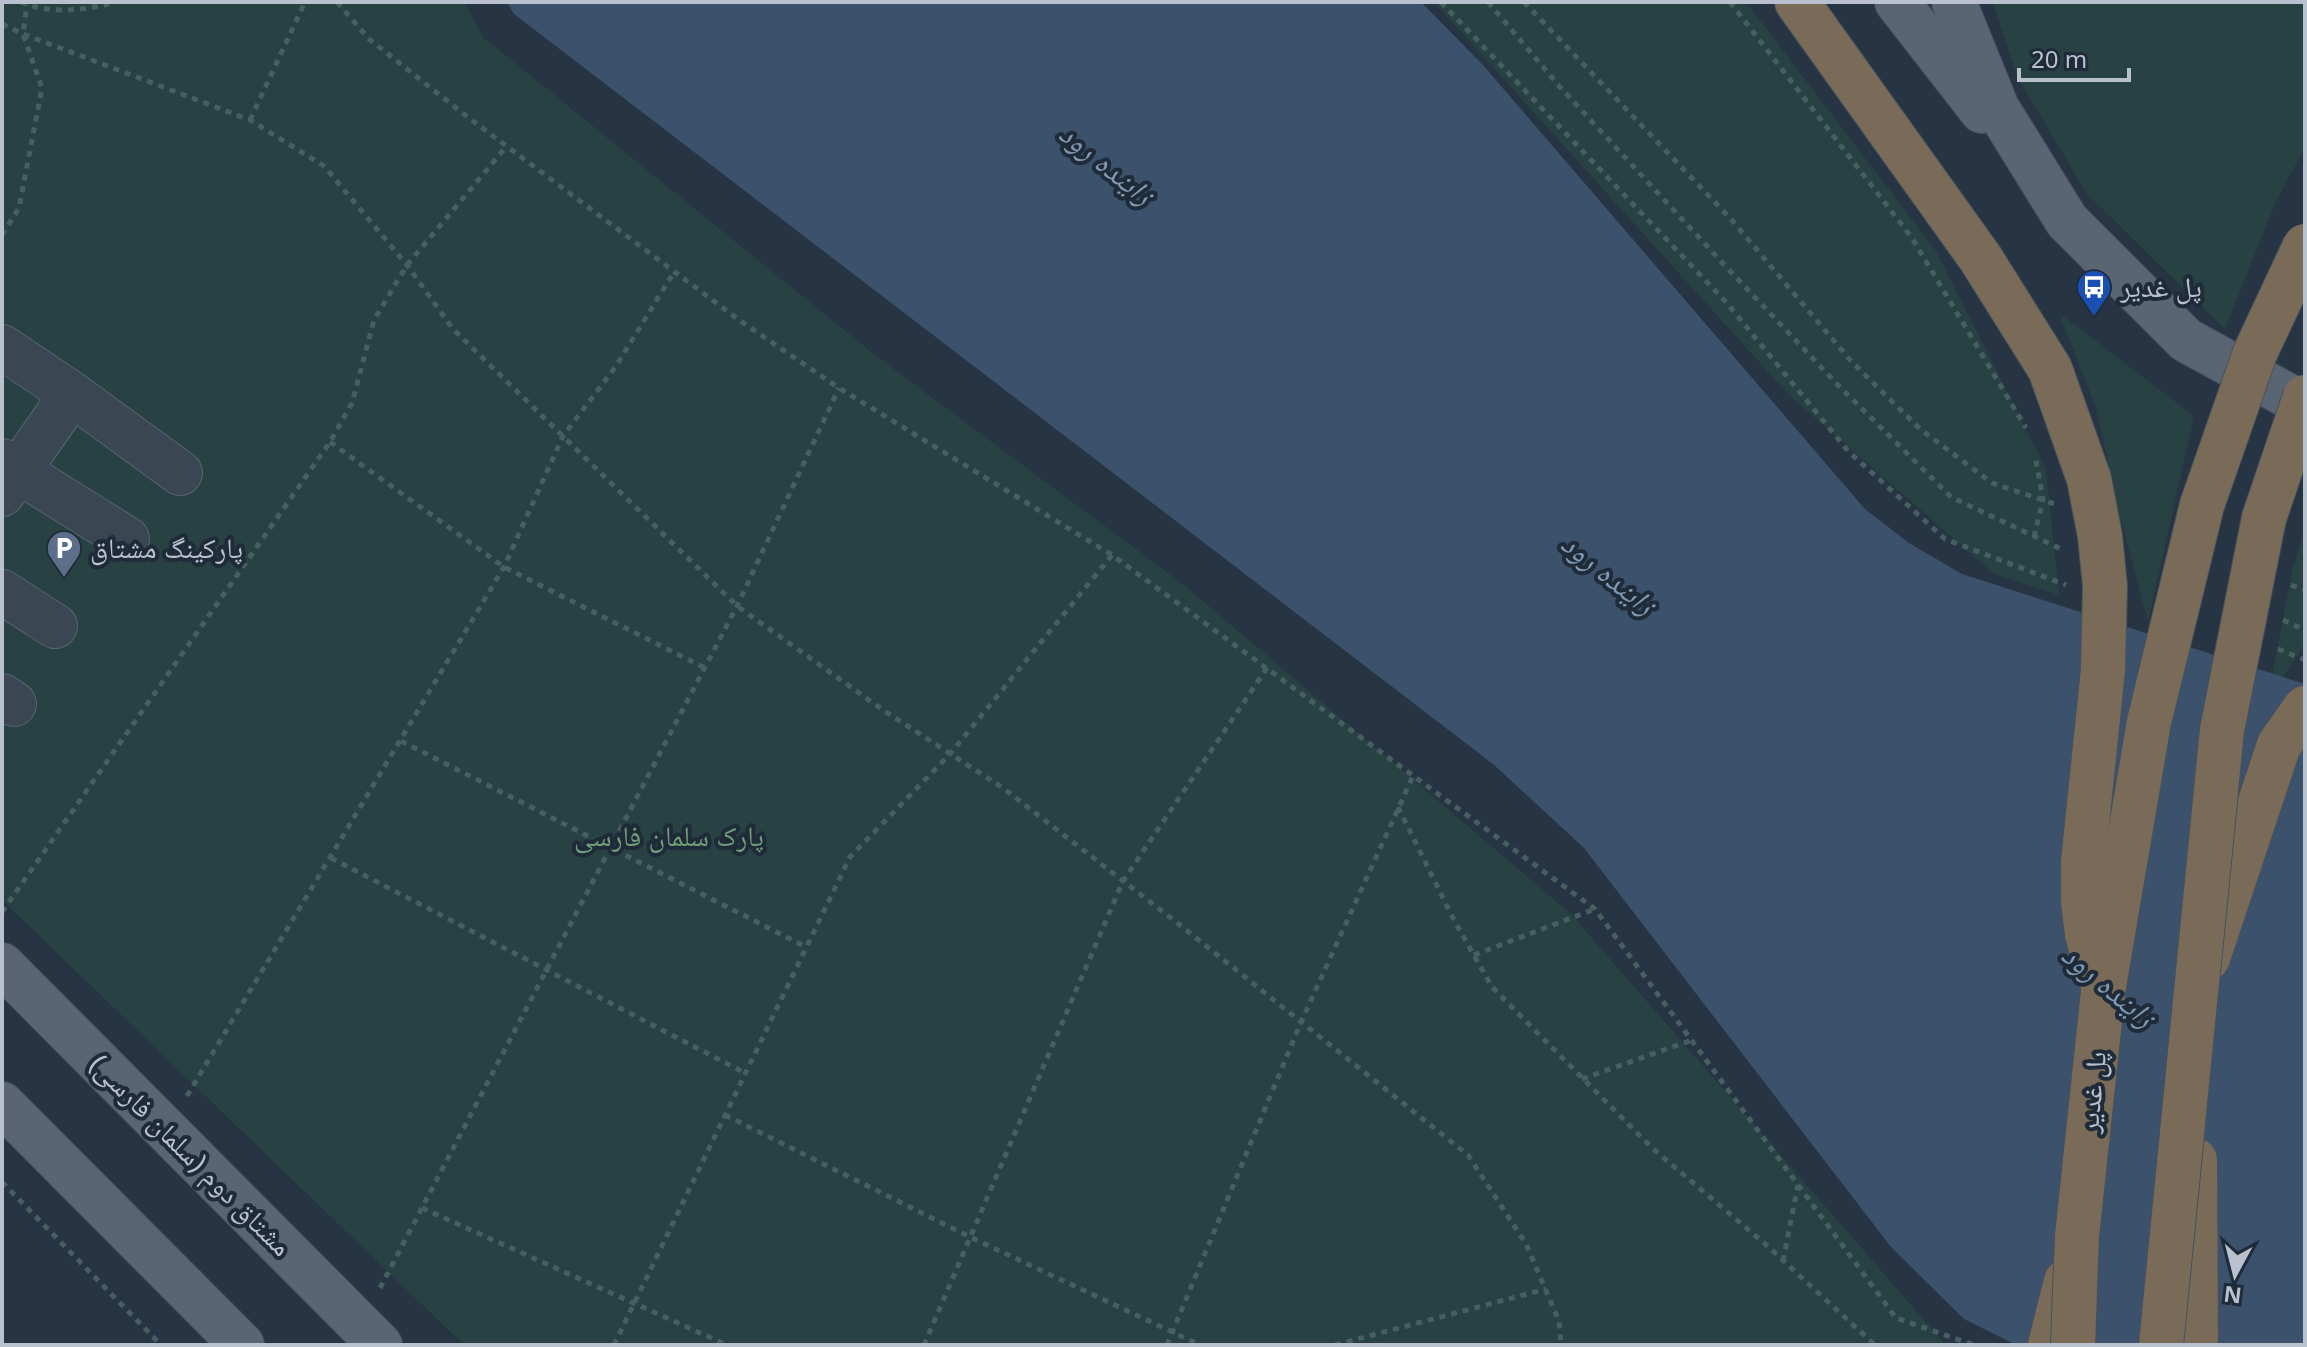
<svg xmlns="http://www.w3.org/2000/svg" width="2307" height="1347" viewBox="0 0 2307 1347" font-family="'Noto Sans','Noto Naskh Arabic',sans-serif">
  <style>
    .green { fill: #284244 }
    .water { fill: #3c526c }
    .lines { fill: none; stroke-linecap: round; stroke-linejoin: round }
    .minor-casing { stroke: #596470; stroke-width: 46 }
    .major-casing { stroke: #444f5c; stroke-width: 46 }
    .highway-casing { stroke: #45515d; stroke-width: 46 }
    .path { stroke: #475f61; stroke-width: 5; stroke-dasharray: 6 6; stroke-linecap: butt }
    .minor { stroke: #3b4653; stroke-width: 44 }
    .major { stroke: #596573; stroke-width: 44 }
    .highway { stroke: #796b58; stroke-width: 44 }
    .highway-bridge-casing { stroke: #45515d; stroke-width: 46; stroke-linecap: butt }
    .highway-bridge { stroke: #796b58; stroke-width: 44 }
    .labels { text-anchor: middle; stroke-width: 8; stroke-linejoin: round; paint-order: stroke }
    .poi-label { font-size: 28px; fill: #b8c1cd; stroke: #1f2b38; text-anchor: start }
    .park-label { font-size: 28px; fill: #6f9e78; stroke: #1f2b38 }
    .street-label { font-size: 28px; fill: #b8c1cd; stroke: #1f2b38 }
    .water-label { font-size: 30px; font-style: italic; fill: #7f98b4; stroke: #1f2b38 }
  </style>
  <rect width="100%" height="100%" fill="#263443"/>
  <g class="green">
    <polygon points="2,2 464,2 483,37 875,355 1184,585 1570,913 1946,1345 464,1345 2,900"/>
    <polygon points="1434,2 1746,2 1936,251 2046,469 2059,595 1993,573 1789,395"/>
    <polygon points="1993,2 2305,2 2305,148 2277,199 2225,329 2086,193 2016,74"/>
    <polygon points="2059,313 2194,416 2148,622 2119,512 2096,408"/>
    <polygon points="2305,529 2305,644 2267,701 2293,567"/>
  </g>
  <polygon class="water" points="507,2 1421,2 1482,64 1865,509 1909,543 1962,574 2305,684 2305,1345 2016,1345 1964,1319 1891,1247 1584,848 1493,764 514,14"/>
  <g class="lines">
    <g class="minor-casing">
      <g id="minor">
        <polyline points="2,347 72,394 180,473"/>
        <polyline points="2,461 127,539"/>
        <polyline points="2,494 72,394"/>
        <polyline points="2,592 55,626"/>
        <polyline points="2,696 14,704"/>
      </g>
    </g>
    <g class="major-casing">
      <g id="major">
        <polyline points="1897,2 1982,111"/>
        <polyline points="1954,2 1997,108 2067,221 2186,340 2305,405"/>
        <polyline points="2,965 380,1345"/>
        <polyline points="2,1104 242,1345"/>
      </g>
    </g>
    <g class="highway-casing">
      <g id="highway">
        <polyline points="1797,2 1981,259"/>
        <polyline points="2208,958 2279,745 2305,708"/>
        <polyline points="2195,1160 2196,1345"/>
        <polyline points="2050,1345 2066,1281"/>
      </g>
    </g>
    <g class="path">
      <path d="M21,2C51,15 85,10 116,2"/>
      <polyline points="337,2 369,39 465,115 739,320 839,388 1112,555 1595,909 1896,1318 1974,1345"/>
      <polyline points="1441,2 1726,302 1848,451 1945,539 2066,585"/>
      <polyline points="1488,2 1560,87 1730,271 1838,385 1951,497 2061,549"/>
      <polyline points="1524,2 1730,218 1851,361 1920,429 1992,483 2055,504"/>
      <polyline points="1730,2 1912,238 2026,428"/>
      <polyline points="2,24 23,34 250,120 324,166 407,265 453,329 737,606 883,710 1003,788 1171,918 1468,1155 1526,1244 1559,1321 1561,1345"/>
      <polyline points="250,120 305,2"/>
      <polyline points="2,235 19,208 42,88 23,34 27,5"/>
      <polyline points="330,442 504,567 705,668"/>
      <polyline points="2034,537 2043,499 2035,456"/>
      <polyline points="2291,585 2305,590"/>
      <polyline points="2283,620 2305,630"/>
      <polyline points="2278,649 2305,660"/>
      <polyline points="401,741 806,947"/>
      <polyline points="1398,807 1455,922 1492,987 1651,1147 1764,1243 1875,1345"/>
      <polyline points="331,858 745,1073"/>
      <polyline points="2,912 330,442 352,403 374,320 407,265 506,147"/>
      <polyline points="1474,955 1595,909"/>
      <polyline points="1582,1079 1692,1040"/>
      <polyline points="187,1096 504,567 563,436 616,366 674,272"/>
      <polyline points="725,1115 970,1237 1200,1345"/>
      <polyline points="2,1182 161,1345"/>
      <polyline points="422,1208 727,1345"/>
      <polyline points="1783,1261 1798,1185"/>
      <polyline points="380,1288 737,606 839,388"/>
      <polyline points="614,1345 850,857 950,754 1112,555"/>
      <polyline points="924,1345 1123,881 1267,668"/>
      <polyline points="1167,1345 1301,1022 1413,776"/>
      <polyline points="1335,1345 1546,1289"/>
    </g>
    <use href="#minor" class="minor"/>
    <use href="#major" class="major"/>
    <use href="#highway" class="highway"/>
    <g class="highway-bridge-casing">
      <g id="highway-bridge">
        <polyline points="1981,259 2050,369 2089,479 2100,536 2105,586 2103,670 2083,862 2083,901 2087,934 2098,974"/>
        <polyline points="2073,1345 2077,1236 2103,992 2149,722 2202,505 2255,353 2305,246"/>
        <polyline points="2161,1345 2222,730 2264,518 2305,397"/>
      </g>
    </g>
    <use href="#highway-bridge" class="highway-bridge"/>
  </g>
  <defs>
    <g id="bus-pin" transform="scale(1.8)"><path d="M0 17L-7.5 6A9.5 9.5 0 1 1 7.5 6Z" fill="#1a4fb4" stroke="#1f2b38"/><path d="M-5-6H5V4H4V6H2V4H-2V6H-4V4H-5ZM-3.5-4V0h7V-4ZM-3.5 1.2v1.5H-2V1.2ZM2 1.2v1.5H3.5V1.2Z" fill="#fff"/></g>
    <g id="parking-pin" transform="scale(1.8)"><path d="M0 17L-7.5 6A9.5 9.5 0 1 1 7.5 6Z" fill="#5c6f8a" stroke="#1f2b38"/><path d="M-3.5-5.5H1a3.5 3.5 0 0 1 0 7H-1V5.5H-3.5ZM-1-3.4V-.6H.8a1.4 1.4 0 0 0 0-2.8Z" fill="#fff"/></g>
  </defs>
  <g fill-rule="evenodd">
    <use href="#bus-pin" x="2094" y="287"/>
    <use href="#parking-pin" x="64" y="548"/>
  </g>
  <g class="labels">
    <g class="poi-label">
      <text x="2120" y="297">پل غدیر</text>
      <text x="90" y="558">پارکینگ مشتاق</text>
    </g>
    <g class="park-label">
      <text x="669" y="846">پارک سلمان فارسی</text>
    </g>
    <g class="street-label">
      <text transform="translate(2092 1092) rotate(-84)" y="10">پل غدیر</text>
      <text transform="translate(191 1155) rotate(45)" y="10">مشتاق دوم (سلمان فارسی)</text>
    </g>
    <g class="water-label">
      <text transform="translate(1106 164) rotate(39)" y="10">زاینده رود</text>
      <text transform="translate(1608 574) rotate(39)" y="10">زاینده رود</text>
      <text transform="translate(2108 986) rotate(40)" y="10">زاینده رود</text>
    </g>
  </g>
  <rect width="2307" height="1347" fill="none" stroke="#b8c1cd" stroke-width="8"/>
  <g transform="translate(2235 1275) rotate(187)" stroke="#1f2b38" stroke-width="6" paint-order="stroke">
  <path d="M0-6L14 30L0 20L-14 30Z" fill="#b8c1cd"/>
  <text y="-12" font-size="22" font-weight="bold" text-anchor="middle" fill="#b8c1cd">N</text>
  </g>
  <path d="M2019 68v12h110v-12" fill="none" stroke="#b8c1cd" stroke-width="4"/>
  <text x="2031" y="68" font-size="24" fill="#b8c1cd" stroke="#1f2b38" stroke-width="6" paint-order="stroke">20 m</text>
</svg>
